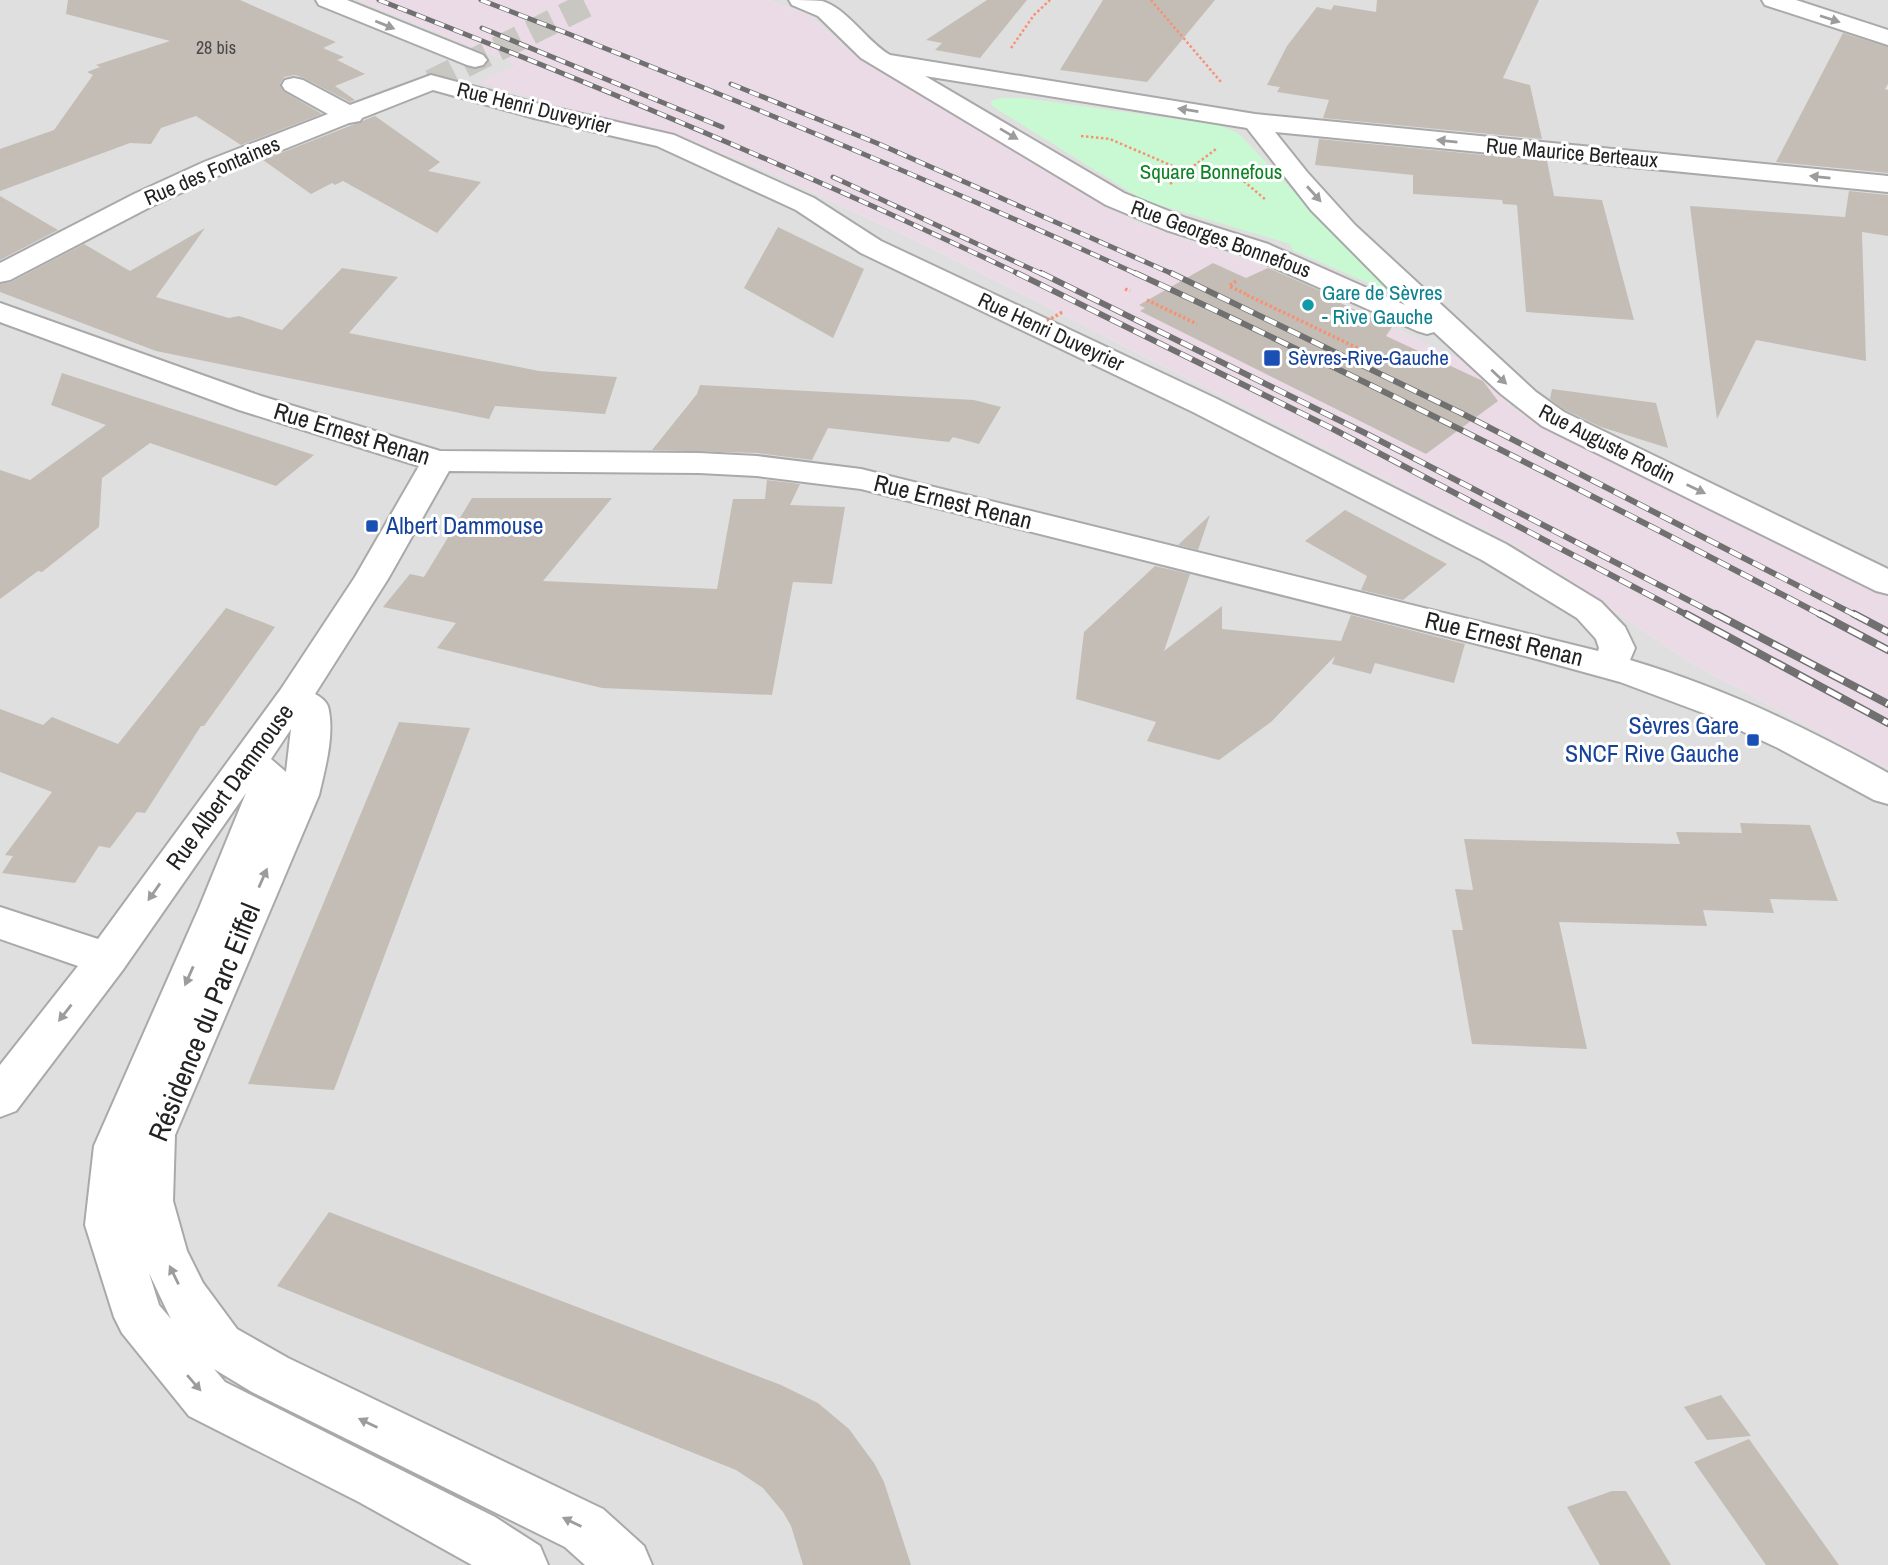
<svg xmlns="http://www.w3.org/2000/svg" width="1888" height="1565" viewBox="0 0 1888 1565" font-family="'Archivo Narrow',sans-serif">
  <style>
    .residential { fill: #e0dfdf }
    .industrial { fill: #ebdbe6 }
    .park { fill: #c8f9d2 }
    .building { fill: #c3bdb5 }
    .lines { fill: none; stroke-linecap: round; stroke-linejoin: round }
    .minor-tunnel { stroke: #c8c7c1; stroke-width: 25; stroke-dasharray: 25 12; stroke-linecap: butt }
    .minor-casing { stroke: #a9a9a9; stroke-width: 4 }
    .path-far1 { stroke: #f89174; stroke-width: 2.5; stroke-dasharray: 2.5 2.5; stroke-linecap: butt }
    .path { stroke: #f89174; stroke-width: 3.5; stroke-dasharray: 2.5 2.5; stroke-linecap: butt }
    .minor { fill: #fff; fill-rule: evenodd }
    .rail-far2-casing { stroke: #707070; stroke-width: 5 }
    .rail-far1-casing { stroke: #707070; stroke-width: 6 }
    .rail-casing { stroke: #707070; stroke-width: 8 }
    .rail-far2 { stroke: #fff; stroke-width: 3.5; stroke-dasharray: 10; stroke-linecap: butt }
    .rail-far1 { stroke: #fff; stroke-width: 4.5; stroke-dasharray: 13; stroke-linecap: butt }
    .rail { stroke: #fff; stroke-width: 5; stroke-dasharray: 16; stroke-linecap: butt }
    .path-bridge { stroke: #f89174; stroke-width: 3.5; stroke-dasharray: 2.5 2.5; stroke-linecap: butt }
    .oneway { fill: #9c9c9c }
    .culture-dot { fill: #0f9aa8; stroke: #fff; stroke-width: 2.5 }
    .transit-dot { fill: #1a4fb4; stroke: #fff; stroke-width: 2.5 }
    .labels { text-anchor: middle; stroke-width: 6; stroke-linejoin: round; paint-order: stroke }
    .far-number-label { font-size: 18px; fill: #4a4947 }
    .far-street-label { font-size: 21px; fill: #222; stroke: #fff }
    .far-park-label { font-size: 21px; fill: #0e8225; stroke: #fff }
    .far-culture-label { font-size: 21px; fill: #0d838f; stroke: #fff; text-anchor: start }
    .far-transit-label { font-size: 21px; fill: #164399; stroke: #fff; text-anchor: start }
    .street-label { font-size: 24px; fill: #222; stroke: #fff }
    .transit-label { font-size: 24px; fill: #164399; stroke: #fff; text-anchor: start }
    .near-street-label { font-size: 28px; fill: #222; stroke: #fff }
  </style>
  <rect width="100%" height="100%" fill="#f2f0e9"/>
  <g class="residential">
    <polygon points="0,0 359,0 518,65 480,82 743,160 934,249 1517,546 1695,665 1888,769 1888,1565 0,1565"/>
    <polygon points="767,0 1888,0 1888,595 1512,408 1481,370 1267,267 1133,221 848,50 808,14"/>
  </g>
  <polygon class="industrial" points="359,0 767,0 808,14 848,50 1133,221 1267,267 1481,370 1512,408 1888,595 1888,769 1695,665 1517,546 934,249 743,160 478,82 517,65"/>
  <polygon class="park" points="1000,98 1023,98 1219,125 1238,133 1391,293 1293,250 1290,244 1143,200 992,106 991,101"/>
  <g class="building">
    <polygon points="68,0 240,0 336,42 323,48 344,57 337,60 365,74 335,86 355,100 350,102 304,78 295,75 284,77 280,84 283,91 322,114 241,145 196,116 161,128 151,144 130,143 0,191 0,149 54,130 93,75 87,72 100,67 96,65 170,41 66,14"/>
    <polygon points="987,0 1027,0 980,58 935,50 942,43 926,40"/>
    <polygon points="1103,0 1215,0 1147,82 1060,70"/>
    <polygon points="1377,0 1539,0 1503,78 1530,85 1542,139 1323,118 1329,100 1277,92 1280,87 1267,85 1287,46 1317,7 1331,10 1334,5 1376,12"/>
    <polygon points="1843,33 1888,47 1888,84 1885,89 1888,90 1888,173 1776,162"/>
    <polygon points="375,116 440,162 428,171 481,182 437,233 343,181 335,185 332,183 311,194 263,160"/>
    <polygon points="1319,139 1547,161 1554,196 1602,200 1634,320 1526,312 1517,205 1503,204 1502,200 1413,194 1413,175 1315,165"/>
    <polygon points="1849,191 1888,195 1888,236 1862,232 1866,361 1756,340 1717,419 1690,206 1845,217"/>
    <polygon points="0,196 58,230 0,260"/>
    <polygon points="778,227 864,269 833,338 744,288"/>
    <polygon points="205,228 156,297 229,318 239,316 282,330 342,268 398,277 349,333 539,371 617,377 605,414 495,406 489,419 156,351 0,292 0,284 11,282 84,244 130,271"/>
    <polygon points="1213,263 1246,278 1268,268 1339,299 1336,301 1392,327 1386,336 1483,381 1498,401 1426,454 1140,311 1145,308 1139,305"/>
    <polygon points="62,373 314,455 276,486 150,443 102,478 99,527 42,572 38,571 0,599 0,470 30,480 106,425 51,405"/>
    <polygon points="700,385 974,400 1001,407 979,444 953,437 949,442 828,428 812,460 757,453 652,450 697,394"/>
    <polygon points="1552,389 1656,403 1668,448 1601,427 1565,410 1550,399"/>
    <polygon points="767,480 800,484 790,505 845,507 832,584 793,582 772,695 602,688 437,648 456,623 383,607 410,574 424,577 472,498 612,498 543,581 717,589 733,499 765,499"/>
    <polygon points="1345,510 1447,564 1403,600 1361,590 1367,576 1305,541"/>
    <polygon points="1210,515 1198,550 1178,545"/>
    <polygon points="1155,566 1190,574 1164,651 1222,606 1222,629 1341,641 1351,615 1465,644 1454,683 1375,663 1371,674 1332,664 1335,656 1271,722 1219,760 1147,741 1156,722 1076,699 1084,632"/>
    <polygon points="226,608 275,627 204,726 201,726 145,813 137,812 110,848 99,846 75,883 2,873 13,856 5,855 52,792 0,772 0,709 43,725 52,717 118,744"/>
    <polygon points="399,722 470,728 334,1090 248,1084"/>
    <polygon points="1740,823 1810,825 1838,901 1770,899 1774,913 1703,910 1707,926 1559,922 1587,1049 1472,1044 1452,930 1463,930 1455,889 1473,890 1464,839 1680,844 1676,832 1742,833"/>
    <polygon points="329,1212 781,1385 818,1403 849,1429 874,1463 884,1482 911,1565 803,1565 791,1526 783,1512 763,1488 736,1470 277,1286"/>
    <polygon points="1721,1395 1751,1436 1707,1440 1684,1407"/>
    <polygon points="1749,1439 1839,1565 1766,1565 1694,1462"/>
    <polygon points="1612,1491 1626,1491 1671,1565 1600,1565 1567,1507"/>
  </g>
  <g class="lines">
    <polyline class="minor-tunnel" points="431,82 596,0"/>
    <g class="minor-casing">
      <g id="minor">
        <polygon points="316,0 347,0 483,55 487,60 483,65 475,67 467,65 319,5"/>
        <path d="M789,0C799,0 812,0 822,1C848,9 866,41 890,55L1255,114L1888,176V192L1275,132L1307,172L1355,225L1536,392L1564,412L1888,569V594L1876,591L1542,426L1501,394L1434,332L1427,334L1417,331L1248,256L1166,230L1106,205L861,58L818,16L792,5ZM925,76L1247,128L1311,210L1405,305L1268,244L1186,218L1124,193Z"/>
        <polygon points="1762,0 1796,0 1888,30 1888,45 1765,5"/>
        <path d="M431,75L547,106L674,135L814,198L881,241L1215,398L1506,544L1601,602L1625,627L1635,648L1630,660C1721,687 1806,727 1888,773V804L1874,800L1778,748L1703,713L1620,682L1533,658L861,489L757,476L699,473L449,471L388,579L315,694C322,698 328,702 329,711C334,737 325,769 319,795L175,1135L173,1201L187,1251L203,1283L237,1329L288,1358L603,1509L644,1546L652,1565H585L565,1547L252,1392L214,1369L225,1382L495,1517L540,1546L548,1565H472L359,1502L189,1416L122,1333L114,1317L85,1225L94,1146L199,908L246,793L122,971L16,1111L0,1117V1065L78,966L0,939V907L98,939L281,689L355,577L419,466L239,410L0,322V303L261,396L440,451L699,453L757,456L861,469L1598,651L1599,648L1596,639L1577,618L1482,560L1193,412L861,253L796,210L657,146L534,118L433,90L362,118L360,121L349,123L222,174L152,206L10,280L0,282V263L134,194L204,162L328,114L285,90L282,85L285,80L294,78L303,80L350,105ZM291,729L286,772L271,759ZM149,1273L169,1315L171,1319L159,1305Z"/>
      </g>
    </g>
    <g class="path-far1">
      <polyline points="1151,0 1221,82"/>
      <polyline points="1011,48 1034,15 1050,0"/>
      <polyline points="1081,136 1110,139 1184,171"/>
      <polyline points="1240,178 1266,200"/>
      <polyline points="1170,184 1216,149"/>
    </g>
    <g class="path">
      <polyline points="1236,281 1229,286 1248,295"/>
      <polyline points="1125,289 1130,291"/>
      <polyline points="1247,295 1368,353"/>
      <polyline points="1147,300 1197,324"/>
    </g>
    <use href="#minor" class="minor"/>
    <g class="rail-far2-casing">
      <g id="rail-far2">
        <path d="M379,0C596,85 810,174 1021,275"/>
        <path d="M481,0C703,85 922,176 1139,275"/>
        <polyline points="482,28 722,127"/>
        <polyline points="731,84 879,144 1175,275"/>
        <polyline points="833,177 1044,275"/>
      </g>
    </g>
    <g class="rail-far1-casing">
      <g id="rail-far1">
        <polyline points="1017,273 1333,429 1689,616"/>
        <polyline points="1041,273 1365,433 1719,616"/>
        <path d="M1135,273C1368,380 1596,497 1823,616"/>
        <polyline points="1171,273 1461,413 1857,616"/>
      </g>
    </g>
    <g class="rail-casing">
      <g id="rail">
        <polyline points="1686,614 1888,723"/>
        <polyline points="1716,614 1888,704"/>
        <polyline points="1820,614 1888,650"/>
        <polyline points="1854,614 1888,632"/>
      </g>
    </g>
    <use href="#rail-far2" class="rail-far2"/>
    <use href="#rail-far1" class="rail-far1"/>
    <use href="#rail" class="rail"/>
    <polyline class="path-bridge" points="1047,321 1064,311"/>
  </g>
  <defs><path id="oneway-solid" d="M-6-.8H1V-3.2L6.5 0L1 3.2V.8H-6Z" transform="scale(1.75)"/></defs>
  <g class="oneway">
    <use href="#oneway-solid" transform="translate(1830 19) rotate(18)"/>
    <use href="#oneway-solid" transform="translate(385 25) rotate(22)"/>
    <use href="#oneway-solid" transform="translate(1188 110) rotate(-171)"/>
    <use href="#oneway-solid" transform="translate(1009 134) rotate(31)"/>
    <use href="#oneway-solid" transform="translate(1447 141) rotate(-174)"/>
    <use href="#oneway-solid" transform="translate(1820 177) rotate(-174)"/>
    <use href="#oneway-solid" transform="translate(1314 194) rotate(48)"/>
    <use href="#oneway-solid" transform="translate(1499 377) rotate(43)"/>
    <use href="#oneway-solid" transform="translate(1696 489) rotate(26)"/>
    <use href="#oneway-solid" transform="translate(263 878) rotate(-66)"/>
    <use href="#oneway-solid" transform="translate(154 892) rotate(125)"/>
    <use href="#oneway-solid" transform="translate(189 976) rotate(114)"/>
    <use href="#oneway-solid" transform="translate(65 1013) rotate(128)"/>
    <use href="#oneway-solid" transform="translate(174 1275) rotate(-116)"/>
    <use href="#oneway-solid" transform="translate(194 1383) rotate(49)"/>
    <use href="#oneway-solid" transform="translate(368 1423) rotate(-154)"/>
    <use href="#oneway-solid" transform="translate(572 1522) rotate(-154)"/>
  </g>
  <circle class="culture-dot" cx="1308" cy="305" r="7"/>
  <g class="transit-dot">
    <rect x="1263" y="349" width="18" height="18" rx="3.5"/>
    <rect x="365" y="519" width="14" height="14" rx="3.5"/>
    <rect x="1746" y="733" width="14" height="14" rx="3.5"/>
  </g>
  <g class="labels">
    <g class="far-number-label">
      <text x="216" y="54">28 bis</text>
    </g>
    <g class="far-street-label">
      <text transform="translate(534 108) rotate(14)" y="7">Rue Henri Duveyrier</text>
      <text transform="translate(1572 153) rotate(5)" y="7">Rue Maurice Berteaux</text>
      <text transform="translate(212 171) rotate(-23)" y="7">Rue des Fontaines</text>
      <text transform="translate(1221 239) rotate(20)" y="7">Rue Georges Bonnefous</text>
      <text transform="translate(1051 332) rotate(25)" y="7">Rue Henri Duveyrier</text>
      <text transform="translate(1607 444) rotate(27)" y="7">Rue Auguste Rodin</text>
    </g>
    <g class="far-park-label">
      <text x="1211" y="179">Square Bonnefous</text>
    </g>
    <g class="far-culture-label">
      <text x="1322" y="300">Gare de Sèvres<tspan x="1322" dy="24">- Rive Gauche</tspan></text>
    </g>
    <g class="far-transit-label">
      <text x="1288" y="365">Sèvres-Rive-Gauche</text>
    </g>
    <g class="street-label">
      <text transform="translate(352 434) rotate(17)" y="8">Rue Ernest Renan</text>
      <text transform="translate(953 502) rotate(14)" y="8">Rue Ernest Renan</text>
      <text transform="translate(1504 639) rotate(14)" y="8">Rue Ernest Renan</text>
      <text transform="translate(230 787) rotate(-54)" y="8">Rue Albert Dammouse</text>
    </g>
    <g class="transit-label">
      <text x="386" y="534">Albert Dammouse</text>
      <text x="1739" y="734" text-anchor="end">Sèvres Gare<tspan x="1739" dy="28">SNCF Rive Gauche</tspan></text>
    </g>
    <g class="near-street-label">
      <text transform="translate(204 1022) rotate(-68)" y="10">Résidence du Parc Eiffel</text>
    </g>
  </g>
</svg>
